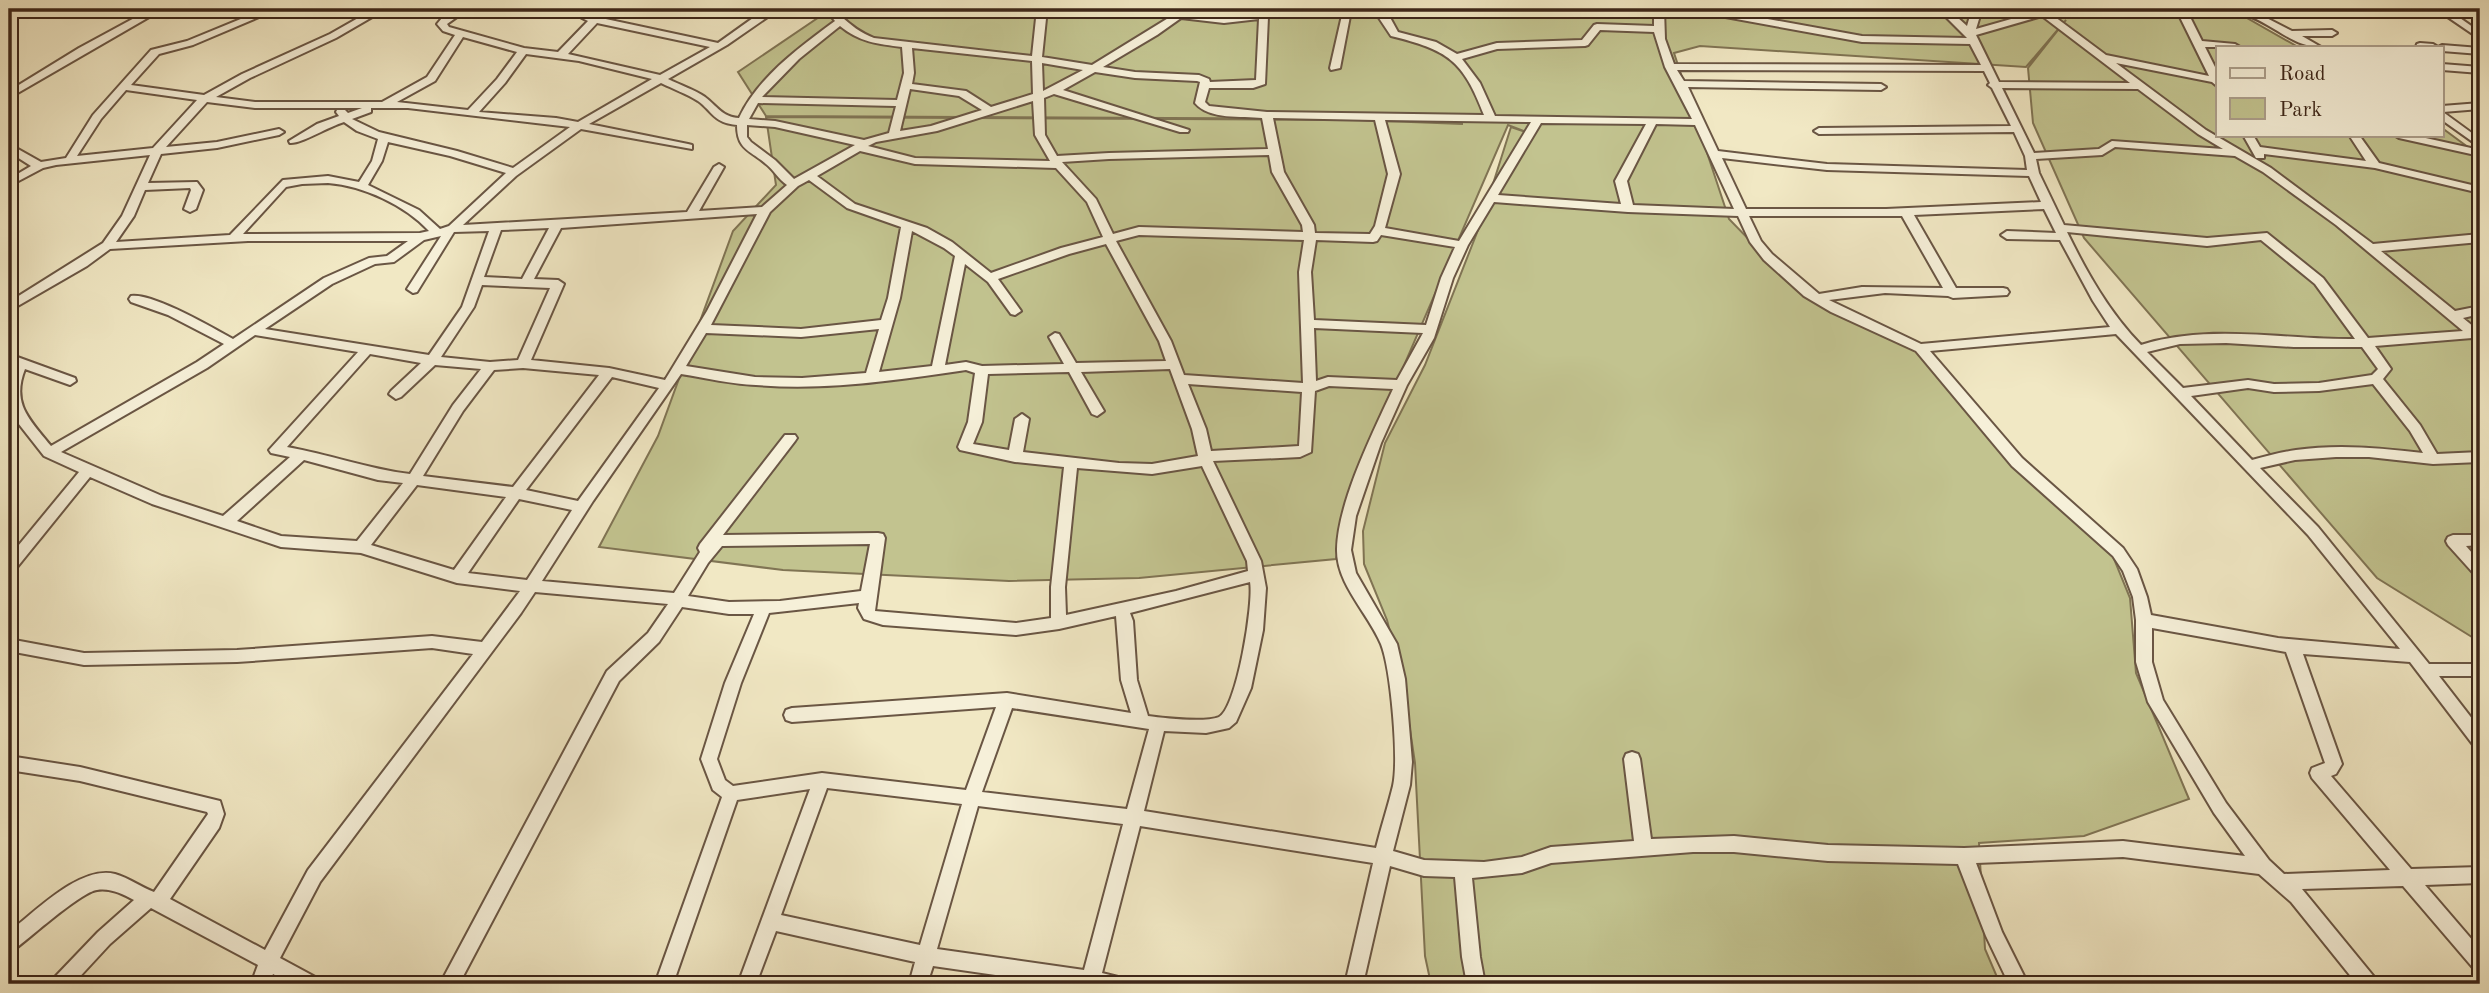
<svg xmlns="http://www.w3.org/2000/svg" width="2489" height="993" viewBox="0 0 2489 993" font-family="'Old Standard TT',serif">
  <style>
    .green { fill: #c2c38f; stroke: #807454; stroke-width: 2 }
    .lines { fill: none; stroke-linecap: round; stroke-linejoin: round }
    .street-casing { stroke: #6a5644; stroke-width: 4 }
    .street { fill: #f6f0d9; fill-rule: evenodd }
  </style>
  <rect width="100%" height="100%" fill="#f1e8c4"/>
  <filter id="stains"><feTurbulence type="fractalNoise" baseFrequency=".00286" numOctaves="4"/><feColorMatrix values="0 0 0 0 .2 0 0 0 0 .09 0 0 0 0 .02 0 0 0 .5 -.17"/></filter>
  <radialGradient id="worn" r=".72"><stop offset=".6" stop-color="#630" stop-opacity="0"/><stop offset="1" stop-color="#630" stop-opacity=".3"/></radialGradient>
  <polygon class="green" points="831,9 2059,9 2070,17 2091,9 2231,9 2298,47 2218,47 2218,135 2442,135 2442,128 2480,156 2480,642 2377,578 2084,238 2033,123 2028,68 2066,20 2026,67 1700,46 1674,53 1729,219 1796,288 1835,314 1856,320 1920,350 2110,549 2130,598 2136,673 2189,799 2084,836 1979,843 1985,949 2000,984 1431,984 1425,956 1415,763 1403,683 1387,620 1364,564 1363,531 1385,443 1425,365 1480,225 1511,127 1534,135 1508,125 1370,444 1344,525 1336,559 1139,578 1009,581 783,570 599,547 658,436 733,231 776,185 766,117 1359,120 1463,124 1359,119 766,116 738,72"/>
  <g class="lines">
    <g class="street-casing">
      <g id="street">
        <polygon points="151,9 163,9 9,98 9,91 79,48"/>
        <path d="M265,9H278L193,45L159,54L131,85L204,95L242,74L330,34L374,9H386L336,38L250,78L216,97L255,102H382L427,77L455,35L443,31L437,24L442,18L439,9H449L450,12L456,9H468L447,24L449,27L524,48L558,52L588,21L582,18L587,15L718,43L753,18L718,11L716,9H734L760,14L768,9H779L727,45L668,79C680,85 695,90 705,97C717,106 722,117 739,118C758,77 800,47 835,21L830,15L834,9H844L840,15C850,25 861,33 874,38L1032,56L1037,9H1047L1042,57L1092,65L1170,17L1138,14L1052,12L1047,9H1144L1224,17L1259,13V9H1269V11L1289,9L1268,17L1265,84L1253,88H1209L1205,102L1209,106L1267,112L1484,115C1463,60 1448,50 1391,36L1377,15L1350,16L1340,68L1331,70L1330,68L1343,11L1383,9L1387,12L1398,32L1436,42L1457,54L1497,43L1582,40L1594,25L1597,24L1654,26V9H1664L1665,39L1674,64L1981,65L1970,44L1862,42L1698,12L1693,9H1713L1862,36L1967,38L1938,9H1948L1967,26L1972,9H1982L1976,29L2036,12L2033,9H2062L2051,14L2106,55L2209,76L2176,9H2186L2202,41L2235,44L2240,47H2205L2218,73V87L2212,82L2116,63L2206,130L2271,168L2373,244L2480,234V242L2381,251L2455,311L2480,306V314L2463,318L2480,332V342L2472,338L2375,346L2391,369L2383,379L2420,425L2437,454L2480,452V462L2433,464L2369,457H2336L2295,460L2260,468L2318,527L2429,664H2480V676H2439L2480,729V748L2474,746L2410,662L2303,654L2342,764L2336,774L2331,776L2411,869L2480,867V883L2425,885L2480,949V972L2474,969L2403,886L2302,889L2375,978L2377,984H2357L2291,902L2259,874L2123,857L1976,863L2002,932L2028,984H2009L1986,936L1958,864L1828,861L1734,852H1693L1551,863L1522,873L1472,878L1480,957L1485,984H1467L1462,957L1455,877L1424,876L1390,866L1363,984H1345L1373,863L1140,826L1102,973L1122,978L1124,984H1057L933,966L927,984H909L915,962L776,931L756,984H738L810,789L737,800L673,984H655L722,797L713,790L701,759L725,683L754,614H729L682,607L659,642L619,681L459,984H440L607,671L648,633L668,604L535,592L521,613L320,882L280,958L317,978L319,984H292L273,974L269,984H251L258,965L151,908L110,944L73,984H52L54,978L98,932L134,900C122,894 111,888 97,890C81,892 31,937 15,949L9,952V932C35,912 80,865 115,874C129,878 141,887 154,892L208,814L207,812L80,781L9,770V756L80,767L220,801L224,814L219,828L170,899L265,950L308,870L473,654L432,648L237,662L84,665L9,651V639L84,653L237,650L432,636L482,642L520,591L457,583L361,553L281,547L152,504L90,477L14,571L9,573V557L79,472L44,456L11,414L9,405V377L14,365L9,363V354L75,378L76,381L70,385L25,369C11,404 30,420 51,446L197,362L224,344L168,315L131,302L129,299L131,296C153,293 211,327 233,339L324,278L369,258L387,256L408,241H248L110,249L87,266L9,311V302L103,243L122,216L150,155L56,165L43,168L9,186V179L31,166L9,152V144L41,162L66,158L93,115L151,50L187,41ZM2042,16L2130,83L1999,82L1976,35ZM1181,18L1224,23L1259,19L1256,80L1210,82L1209,79L1199,75L1135,72L1103,67L1157,35ZM597,23L710,47L660,75L568,54ZM840,26C859,42 878,44 902,47L904,73L897,100L762,97L799,59ZM1600,30L1654,32L1665,67L1692,119L1495,116L1480,83L1462,59L1497,49L1585,46L1588,45ZM463,37L517,52L497,79L468,110L397,102L435,81ZM912,48L1032,61L1033,94L991,107L966,91L912,84L914,73ZM526,54L579,61L652,79L578,122L556,118L479,112L505,83ZM1042,63L1083,70L1043,91ZM1677,70L1984,71L1990,83L1988,85L1992,88L2011,126L1819,128L1814,131L1819,134L2014,132L2025,156L2027,170L1827,164L1718,151L1688,87L1881,90L1886,87L1881,84L1684,81ZM1095,72L1135,78L1197,81L1200,82L1195,103C1209,120 1242,116 1262,118L1268,149L1109,153L1057,156L1045,135L1044,98L1054,94L1180,132H1188L1189,130L1063,90ZM661,83C673,89 687,94 698,101C713,112 714,123 737,125C737,150 750,150 766,164C774,170 778,179 787,185L762,207L699,211L724,167L719,164L714,167L687,212L463,225L516,176L581,129L692,149V145L688,144L589,124ZM2002,88L2138,89L2198,134L2223,149L2112,141L2099,149L2034,153ZM910,89L959,96L982,110L931,126L900,131ZM126,90L197,100L153,148L77,156L101,119ZM1033,101L1035,135L1050,161L915,158L868,146L876,142L937,131ZM207,102L255,108H362L348,113L345,110H337L336,112L339,116L317,124L289,141L290,143C301,144 330,126 344,122L357,131L378,139L372,161L359,182L328,176L283,180L230,235L116,242L134,216L145,190L190,188L191,190L184,209L190,212L196,209L203,190L197,182L148,183L161,154L217,148L279,135L284,132L279,129L217,142L166,147ZM758,103L896,106L889,133L864,140L775,121L749,119ZM371,108H408L570,127L513,168L457,151L379,132L352,119L371,112ZM1273,118L1375,120L1388,174L1375,226L1370,234L1315,233L1314,225L1284,172ZM1385,120L1531,122L1459,241L1385,228L1400,174ZM1541,123L1646,124L1615,181L1621,204L1498,195ZM1656,124L1695,125L1734,209L1633,205L1627,181ZM747,125L775,127L855,145L794,179L775,160L751,142L747,137ZM388,142L450,156L506,173L449,226L440,229L419,210L368,185L382,161ZM2115,147L2235,156L2263,172L2336,225L2463,331L2368,338L2323,278L2267,233L2207,238L2064,225L2039,173L2036,159L2102,155ZM860,151L915,164L1056,168L1087,202L1103,237L1061,248L991,273L952,242L927,228L855,204L817,176ZM1269,155L1272,172L1302,225L1303,232L1139,227L1113,234L1096,199L1062,162L1109,159ZM1722,158L1827,170L2029,176L2041,202L1886,209H1746ZM809,180L847,208L901,227L888,298L881,320L801,329L711,325L770,212L798,186ZM328,183C364,186 405,205 429,231L420,233L243,234L286,187L302,184ZM1494,202L1628,212L1738,216L1750,242L1764,260L1804,296L1831,312L1916,351L2012,466L2113,556L2123,571L2133,597L2136,620V662L2148,702L2214,813L2245,856L2123,841L1964,848L1828,845L1734,836L1651,839L1640,759L1638,754L1632,752L1626,754L1624,759L1634,841L1551,847L1522,857L1484,862L1424,860L1393,851L1410,785L1412,762L1405,679L1397,644L1356,573L1351,550L1356,516L1381,443L1407,385L1434,338L1453,278L1468,245ZM2044,209L2056,233L2007,231L2001,235L2007,239L2060,240L2093,301L2110,327L1921,344L1829,300L1885,293L1948,296L1953,298L2007,295L2009,292L2007,289L2003,288H1956L1914,215ZM757,214L707,311L665,380L609,368L531,360L564,284L558,280L534,279L561,228ZM1749,216H1902L1943,288L1862,287L1819,294L1772,254L1761,241ZM549,228L522,279L484,277L501,230ZM489,231L462,307L429,355L265,329L332,284L375,264L394,262L424,240L441,236L407,289L413,293L417,292L454,232ZM912,231L944,248L955,256L932,366L879,372L900,298ZM2067,232L2207,246L2261,240L2315,284L2355,339C2285,340 2209,323 2141,345C2109,312 2087,273 2067,232ZM1139,235L1304,240L1299,272L1303,383L1184,375L1171,341L1116,241ZM1381,235L1455,247L1441,278L1426,325L1314,320L1311,272L1316,240L1373,242L1377,241ZM1106,244L1159,341L1166,361L1076,363L1059,334L1055,333L1049,337L1064,364L982,366L966,362L945,365L965,264L988,282L1011,314L1015,315L1021,311L998,279L1069,254ZM482,285L550,288L518,360L490,362L441,357L474,307ZM1314,328L1423,333L1397,380L1328,377L1316,381ZM879,329L866,373L802,378L755,377L686,366L706,333L801,337ZM2116,334L2308,535L2400,649L2278,638L2151,615L2147,597L2137,569L2123,548L2022,458L1930,351ZM255,335L358,352L269,450L271,453L290,457L223,516L162,496L61,452L207,368ZM2226,343L2294,347H2362L2378,369L2372,375L2319,383L2274,384L2248,380L2183,388L2147,352L2180,344ZM370,354L421,363L391,391L389,394L396,399L401,397L435,365L481,369L453,405L410,474C368,469 328,454 287,447ZM523,368L599,375L513,487L423,476L463,411L494,370ZM1170,369L1192,429L1198,456L1152,464L1119,463L1023,452L1029,419L1022,414L1015,419L1009,450L973,444L982,422L988,374L1069,372L1092,414L1097,416L1104,411L1081,372ZM966,370L975,373L968,422L958,447L960,450L1015,462L1064,467L1051,587V618L1016,623L875,611L885,538L883,534L878,533L723,535L795,441L797,438L795,435H785L700,544L698,548L700,552L674,593L542,581L593,501L681,374C706,378 731,384 756,385C826,391 898,380 966,370ZM612,377L659,388L578,501L526,490ZM1188,384L1302,392L1299,446L1211,451L1206,429ZM2373,384L2410,431L2423,453C2380,448 2338,444 2296,450C2281,452 2267,456 2252,460L2191,396L2248,388L2274,392L2319,391ZM1329,386L1393,389C1373,432 1338,502 1337,549C1336,584 1368,613 1381,644C1391,669 1399,760 1393,786C1388,807 1381,827 1376,848L1144,811L1164,731L1206,733L1229,728L1236,722L1251,688L1263,630L1266,588L1261,561L1213,461L1300,457L1311,452L1315,391ZM304,460L378,480L403,483L357,541L281,536L237,521ZM1202,466L1247,561L1248,571L1176,591L1066,615L1065,587L1077,468L1152,474ZM417,485L506,497L454,570L371,545ZM519,499L572,510L527,580L468,573ZM870,544L861,591L780,601L729,602L688,596L708,563L722,546ZM1250,582C1254,602 1237,708 1219,717C1204,723 1164,718 1148,716L1137,680L1133,621L1130,613ZM859,603L858,608L864,619L883,625L1016,635L1059,629L1116,616L1121,680L1131,713L1007,693L792,708L786,710L784,715L786,720L792,722L996,707L966,790L822,773L733,786L725,780L717,759L741,683L769,613ZM2152,628L2286,652L2325,763L2312,768L2310,773L2312,778L2390,870L2284,874L2269,860L2226,803L2163,700L2152,662ZM1012,708L1149,729L1127,809L982,792ZM827,788L962,804L920,945L781,915ZM978,806L1123,824L1084,970L937,949Z"/>
        <polygon points="1542,9 1552,9 1553,12 1545,14"/>
        <path d="M2209,9L2251,10L2292,31L2332,30L2337,33L2332,36H2302L2321,47C2294,48 2272,23 2246,15C2234,11 2220,16 2209,9Z"/>
        <polygon points="2436,9 2447,9 2480,32 2480,39"/>
        <polygon points="2420,43 2433,44 2438,47 2442,45 2480,48 2480,54 2442,51 2442,47 2416,47 2417,44"/>
        <polygon points="2442,64 2480,67 2480,73 2442,70"/>
        <polygon points="2480,103 2480,109 2443,112 2480,139 2480,147 2442,120 2442,106"/>
        <polygon points="2243,135 2253,135 2260,147 2366,161 2349,135 2359,135 2379,163 2480,187 2480,193 2375,168 2264,154 2264,158 2256,158"/>
        <polygon points="2394,135 2412,135 2480,150 2480,156 2399,138"/>
        <polygon points="2453,535 2480,535 2480,545 2466,546 2480,562 2480,577 2475,575 2448,545 2446,541 2448,537"/>
      </g>
    </g>
    <use href="#street" class="street"/>
  </g>
  <rect width="2489" height="993" fill="none" stroke="#f1e8c4" stroke-width="35"/>
  <rect x="10" y="10" width="2468" height="972" fill="none" stroke="#3d2619" stroke-width="3.5"/>
  <rect x="18" y="18" width="2454" height="958" fill="none" stroke="#3d2619" stroke-width="2"/>
  <rect x="2216" y="46" width="228" height="91" fill="#f6f0d9" stroke="#ac9f8c" stroke-width="2"/>
  <rect x="2230" y="68" width="35" height="10" fill="#f6f0d9" stroke="#ac9f8c" stroke-width="2"/>
  <text x="2279" y="80" font-size="21" fill="#3d2619">Road</text>
  <rect x="2230" y="98" width="35" height="21" fill="#c2c38f" stroke="#ac9f8c" stroke-width="2"/>
  <text x="2279" y="116" font-size="21" fill="#3d2619">Park</text>
  <rect width="100%" height="100%" filter="url(#stains)"/>
  <rect width="100%" height="100%" fill="url(#worn)"/>
</svg>
